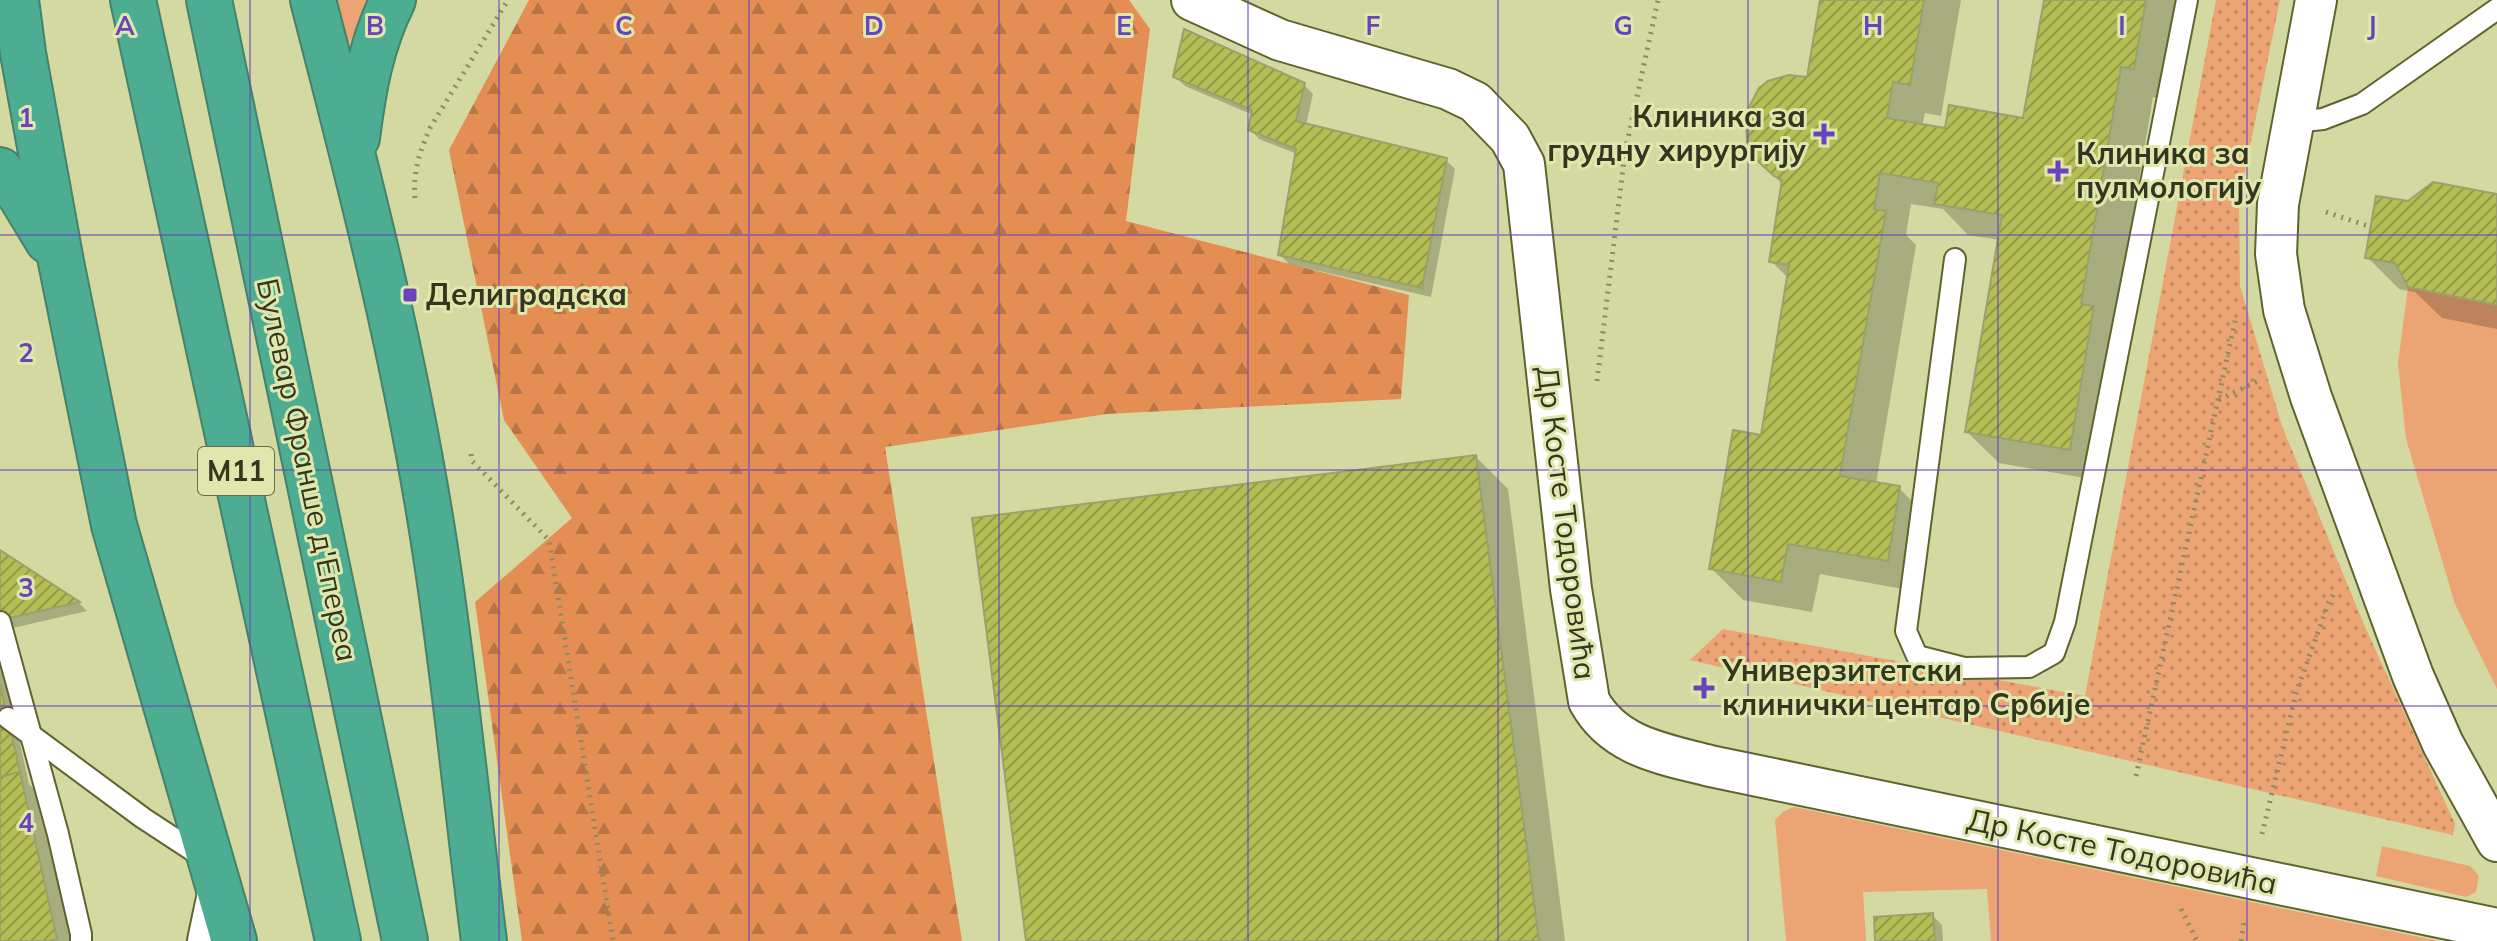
<svg xmlns="http://www.w3.org/2000/svg" width="2497" height="941" viewBox="0 0 2497 941" font-family="Mulish,sans-serif">
  <style>
    .green { fill: #eda475 }
    .forest { fill: url(#forest-firs) }
    .park { fill: url(#park-dots) }
    .shadow { fill: #0003 }
    .building { fill: url(#building-hatch); stroke: #9ca16a; stroke-width: 2 }
    .lines { fill: none; stroke-linecap: round; stroke-linejoin: round }
    .lane-casing { stroke: #5f642e; stroke-width: 24 }
    .street-casing { stroke: #5f642e; stroke-width: 44 }
    .highway-casing { stroke: #44836a; stroke-width: 48 }
    .path { stroke: #888c63; stroke-width: 5; stroke-dasharray: 2 6; stroke-linecap: butt }
    .lane { stroke: #fff; stroke-width: 20 }
    .street { stroke: #fff; stroke-width: 40 }
    .highway { stroke: #4dad93; stroke-width: 44 }
    .grid { fill: none; stroke: #6943bc; stroke-width: 2; stroke-opacity: 0.55 }
    .poi-dot { fill: #6943bc; stroke: #e0e7ad; stroke-width: 3 }
    .labels { text-anchor: middle; stroke-width: 6; stroke-linejoin: round; paint-order: stroke }
    .shield { fill: #e0e7ad; stroke: #686b4a; stroke-width: 2 }
    .shield-label { font-size: 28px; font-weight: bold; fill: #34361f }
    .poi-label { font-size: 30px; font-weight: bold; fill: #34361f; stroke: #e0e7ad; text-anchor: start }
    .street-label { font-size: 30px; fill: #34361f; stroke: #e0e7ad }
    .grid-label { font-size: 26px; text-anchor: middle; font-weight: bold; fill: #6943bc; stroke: #e0e7ad; stroke-width: 6; stroke-linejoin: round; paint-order: stroke }
  </style>
  <defs>
    <pattern id="forest-firs" width="22" height="20" patternUnits="userSpaceOnUse" patternTransform="scale(2)"><rect width="22" height="20" fill="#e58e54"/><path d="M5 1l3.5 6h-7zM16 11l3.5 6h-7z" fill="#ba7545"/></pattern>
    <pattern id="park-dots" width="8" height="8" patternUnits="userSpaceOnUse" patternTransform="scale(2)"><rect width="8" height="8" fill="#eda475"/><path d="M2 2h.1M6 6h.1" fill="none" stroke="#c1865f" stroke-width="1.8" stroke-linecap="round"/></pattern>
    <pattern id="building-hatch" width="6" height="6" patternUnits="userSpaceOnUse" patternTransform="scale(2)"><rect width="6" height="6" fill="#b5bd55"/><path d="M-1 1l2-2M0 6l6-6M5 7l2-2" fill="none" stroke="#949a46"/></pattern>
  </defs>
  <rect width="100%" height="100%" fill="#d3d9a0"/>
  <g class="green">
    <polygon points="337,0 371,0 348,46"/>
    <polygon points="2408,287 2497,305 2497,689 2455,604 2406,439 2398,363"/>
    <polygon points="1794,807 2439,941 1991,941 1987,889 1863,892 1866,941 1786,941 1775,820 1784,811"/>
    <polygon points="2382,846 2470,866 2479,876 2476,892 2466,897 2376,876"/>
  </g>
  <polygon class="forest" points="529,0 1129,0 1150,29 1126,221 1409,295 1401,399 1107,414 885,447 962,941 522,941 475,602 572,518 504,420 449,150"/>
  <polygon class="park" points="2216,0 2280,0 2239,200 2240,286 2282,426 2365,627 2455,824 2453,835 1690,660 1723,629 2085,696"/>
  <g class="shadow">
    <polygon points="1822,0 1961,0 1941,116 1925,113 1922,126 1946,130 2025,120 2046,0 2182,0 2165,100 2153,97 2114,329 2101,481 1999,463 1967,432 2000,240 1968,235 1943,209 1911,204 1906,235 1916,245 1876,484 1899,488 1931,520 1919,592 1820,574 1812,612 1743,600 1712,569 1762,437 1789,279 1771,261 1783,185 1754,156 1808,79"/>
    <polygon points="1175,76 1304,85 1313,94 1306,125 1446,160 1455,169 1431,297 1289,264 1280,255 1297,154 1259,139 1250,129 1253,115 1185,86"/>
    <polygon points="2497,196 2497,329 2442,318 2415,292 2399,289 2367,257 2408,204"/>
    <polygon points="1476,457 1508,489 1565,941 1028,941"/>
    <polygon points="0,553 79,603 87,611 0,631"/>
    <polygon points="0,654 29,784 46,801 77,941 0,941"/>
    <polygon points="1932,915 1942,925 1943,941 1877,941"/>
  </g>
  <g class="building">
    <polygon points="1820,0 1924,0 1910,85 1893,82 1887,118 1945,128 1949,105 2023,118 2044,0 2146,0 2134,69 2121,67 2081,304 2094,306 2070,450 1965,432 2002,215 1934,204 1938,183 1880,173 1874,209 1886,211 1840,476 1900,486 1888,561 1788,544 1781,582 1709,569 1733,430 1761,435 1789,265 1769,262 1782,180 1774,176 1753,157 1747,142 1746,122 1750,105 1759,88 1768,81 1789,75 1807,77"/>
    <polygon points="1184,29 1305,83 1296,121 1447,158 1422,288 1278,255 1296,149 1248,130 1252,110 1173,77"/>
    <polygon points="2433,182 2497,194 2497,305 2408,287 2395,263 2365,258 2376,196 2408,201"/>
    <polygon points="1476,455 1539,941 1026,941 972,518"/>
    <polygon points="0,550 80,602 0,620"/>
    <polygon points="0,684 20,772 0,777"/>
    <polygon points="20,772 57,939 47,941 0,941 0,777"/>
    <polygon points="1933,913 1935,941 1875,941 1874,917"/>
  </g>
  <g class="lines">
    <g class="lane-casing">
      <g id="lane">
        <polyline points="2294,122 2323,119 2362,104 2497,9"/>
        <polyline points="1955,259 1906,631 1917,656 1964,668 2029,667 2054,653 2065,622 2187,0"/>
        <polyline points="0,622 58,834 81,934 81,941"/>
        <polyline points="8,718 143,818 204,858"/>
      </g>
    </g>
    <g class="street-casing">
      <g id="street">
        <path d="M1192,0L1280,40L1448,89L1475,102L1510,138L1524,164L1571,589L1589,701C1614,747 1664,754 1710,766L2497,929"/>
        <polyline points="2316,0 2278,204 2276,254 2284,310 2311,397 2413,676 2443,744 2497,841"/>
        <polyline points="208,941 219,889"/>
      </g>
    </g>
    <g class="highway-casing">
      <g id="highway">
        <polyline points="16,0 23,53 61,262 114,525 234,941"/>
        <polyline points="133,0 338,941"/>
        <polyline points="209,0 405,941"/>
        <path d="M313,0C361,185 409,372 437,562C456,688 468,815 484,941"/>
        <path d="M357,138C363,90 371,44 393,0"/>
        <polyline points="0,170 20,195 48,241"/>
      </g>
    </g>
    <g class="path">
      <polyline points="1570,158 1625,152 1658,0"/>
      <path d="M415,198C413,172 419,153 430,128L508,0"/>
      <polyline points="2326,212 2371,227"/>
      <polyline points="1597,381 1625,152"/>
      <polyline points="2219,400 2260,380"/>
      <polyline points="471,454 472,461 549,540 613,941"/>
      <polyline points="2136,776 2236,317"/>
      <polyline points="2262,834 2297,690 2329,602 2335,592"/>
      <polyline points="2181,909 2197,941"/>
      <polyline points="2241,941 2244,922"/>
    </g>
    <use href="#lane" class="lane"/>
    <use href="#street" class="street"/>
    <use href="#highway" class="highway"/>
  </g>
  <path class="grid" d="M250,0V941M499,0V941M749,0V941M999,0V941M1248,0V941M1498,0V941M1748,0V941M1998,0V941M2247,0V941M0,235H2497M0,470H2497M0,706H2497"/>
  <g class="poi-dot">
    <path d="M1820 122h8v8h8v8h-8v8h-8v-8h-8v-8h8z"/>
    <path d="M2054 159h8v8h8v8h-8v8h-8v-8h-8v-8h8z"/>
    <rect x="402" y="287" width="16" height="16" rx="4"/>
    <path d="M1700 676h8v8h8v8h-8v8h-8v-8h-8v-8h8z"/>
  </g>
  <g class="labels">
    <rect class="shield" x="198" y="447" width="76" height="48" rx="6"/>
    <g class="shield-label">
      <text x="236" y="481">M11</text>
    </g>
    <g class="poi-label">
      <text x="1806" y="127" text-anchor="end">Клиника за<tspan x="1806" dy="34">грудну хирургију</tspan></text>
      <text x="2076" y="164">Клиника за<tspan x="2076" dy="34">пулмологију</tspan></text>
      <text x="426" y="305">Делиградска</text>
      <text x="1722" y="681">Универзитетски<tspan x="1722" dy="34">клинички центар Србије</tspan></text>
    </g>
    <g class="street-label">
      <text transform="translate(307 470) rotate(78)" y="10">Булевар Франше д'Епереа</text>
      <text transform="translate(1566 523) rotate(83)" y="10">Др Косте Тодоровића</text>
      <text transform="translate(2122 852) rotate(12)" y="10">Др Косте Тодоровића</text>
    </g>
  </g>
  <g class="grid-label">
    <text x="125" y="35">A</text>
    <text x="375" y="35">B</text>
    <text x="624" y="35">C</text>
    <text x="874" y="35">D</text>
    <text x="1124" y="35">E</text>
    <text x="1373" y="35">F</text>
    <text x="1623" y="35">G</text>
    <text x="1873" y="35">H</text>
    <text x="2122" y="35">I</text>
    <text x="2372" y="35">J</text>
    <text x="26" y="127">1</text>
    <text x="26" y="362">2</text>
    <text x="26" y="597">3</text>
    <text x="26" y="832">4</text>
  </g>
</svg>
